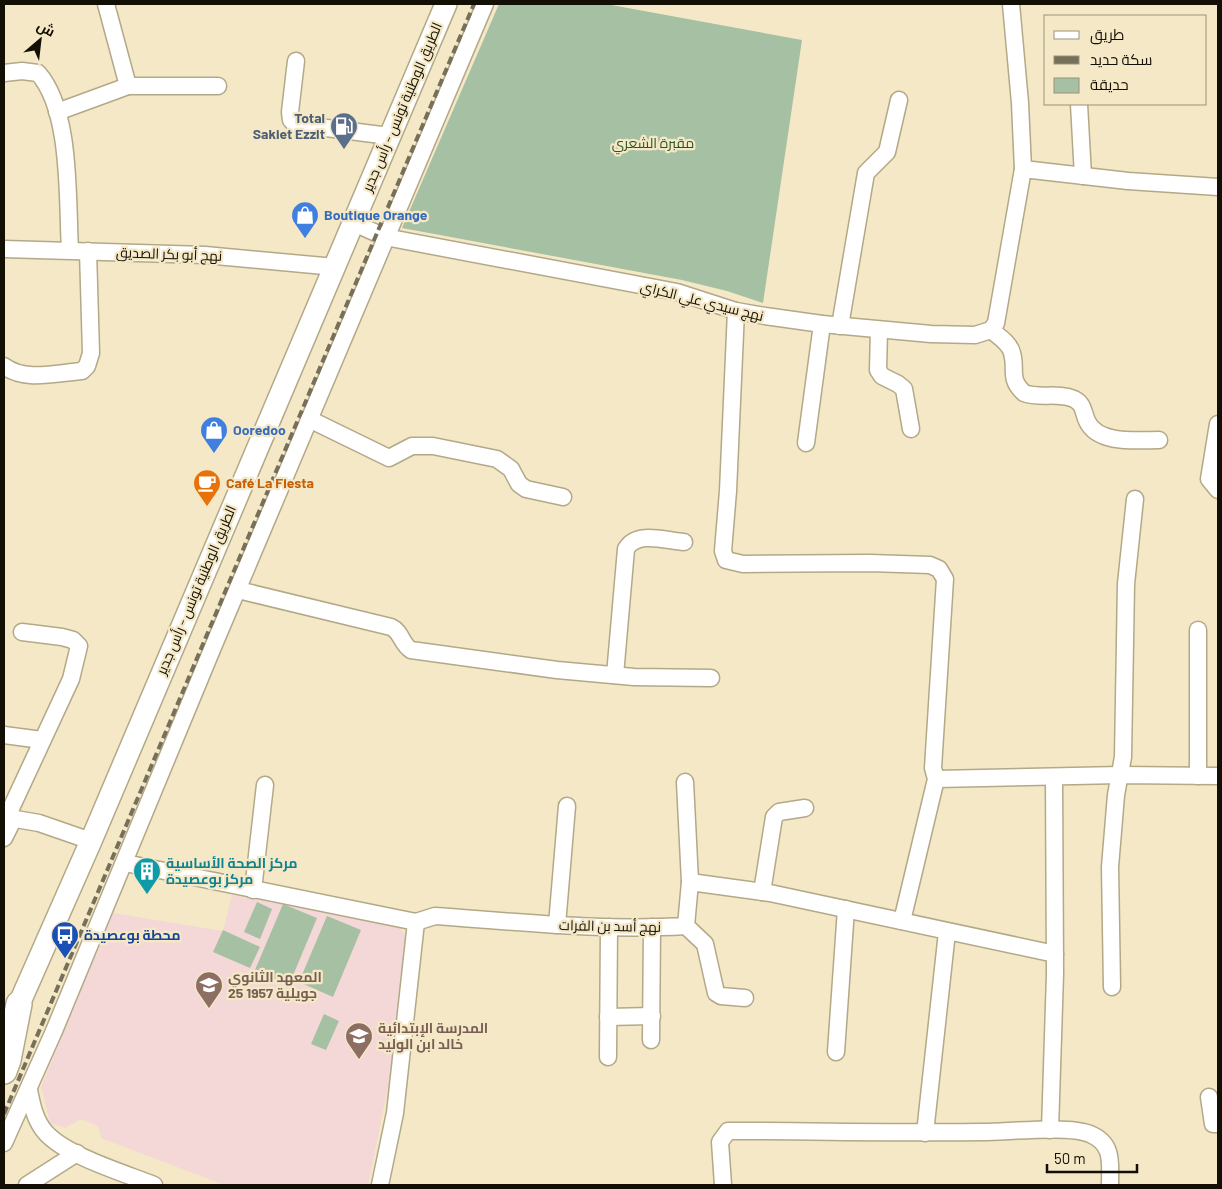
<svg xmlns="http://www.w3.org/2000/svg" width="1222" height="1189" viewBox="0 0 1222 1189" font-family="Barlow,Cairo,sans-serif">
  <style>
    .education { fill: #f3d8d7 }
    .green { fill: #a5c0a2 }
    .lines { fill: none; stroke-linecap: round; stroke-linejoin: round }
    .minor-casing { stroke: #b3a887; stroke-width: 19 }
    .major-casing { stroke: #b3a887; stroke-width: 24 }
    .highway-casing { stroke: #b3a887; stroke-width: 28 }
    .minor { stroke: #fff; stroke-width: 16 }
    .major { stroke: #fff; stroke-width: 21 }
    .highway { stroke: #fff; stroke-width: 25 }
    .rail { stroke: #766f5a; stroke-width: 4; stroke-dasharray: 8 4; stroke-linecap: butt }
    .labels { text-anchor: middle; stroke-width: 4.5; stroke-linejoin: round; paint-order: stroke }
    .street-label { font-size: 14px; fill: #130f04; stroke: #f4e8c6 }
    .service-label { font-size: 14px; font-weight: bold; fill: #4e5e75; stroke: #f4e8c6; text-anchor: end }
    .park-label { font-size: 14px; fill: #265624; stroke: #f4e8c6 }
    .shop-label { font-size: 14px; font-weight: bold; fill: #366cbe; stroke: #f4e8c6; text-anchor: start }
    .food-label { font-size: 14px; font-weight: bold; fill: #c56008; stroke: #f4e8c6; text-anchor: start }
    .culture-label { font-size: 14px; font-weight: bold; fill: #0d838f; stroke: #f4e8c6; text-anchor: start }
    .transit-label { font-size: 14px; font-weight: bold; fill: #164399; stroke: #f4e8c6; text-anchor: start }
    .education-label { font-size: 14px; font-weight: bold; fill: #785e54; stroke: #f4e8c6; text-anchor: start }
  </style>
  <rect width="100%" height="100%" fill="#f4e8c6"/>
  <polygon class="education" points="232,895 399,926 408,939 392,1068 368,1185 224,1185 101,1138 98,1126 81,1119 65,1128 50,1123 41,1087 113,913 223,931"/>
  <g class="green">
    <polygon points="499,4 606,4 802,40 763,303 727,291 682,280 402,228"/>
    <polygon points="257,902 272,909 260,939 244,932"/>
    <polygon points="283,904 317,918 289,985 255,970"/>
    <polygon points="327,916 361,930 333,997 299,982"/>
    <polygon points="223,930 260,947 250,968 213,952"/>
    <polygon points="324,1014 339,1021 326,1050 311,1044"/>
  </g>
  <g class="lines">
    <g class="minor-casing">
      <g id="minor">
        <polyline points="106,4 128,86"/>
        <polyline points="1011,4 1020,103 1023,169"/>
        <polyline points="296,61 290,112 291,120 295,124 389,136"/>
        <path d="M4,73L22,71L38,73C72,111 67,202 70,250"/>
        <polyline points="1079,104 1083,176"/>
        <polyline points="57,112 128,86 218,86"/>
        <polyline points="354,223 385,237 677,292 736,311 765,316 822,324 931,334 975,335 991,330 996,323 1023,169 1128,181 1218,187"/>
        <polyline points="4,249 205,255 335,267"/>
        <polyline points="736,311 728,491 723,551 726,560 743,564 870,563 930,565 939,569 945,579 933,768 936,779 902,921"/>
        <polyline points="840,326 866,173 887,152 899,100"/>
        <polyline points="879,330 878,370 882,376 898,384 904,389 911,429"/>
        <path d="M991,330C998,336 1010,343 1012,353C1017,370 1008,378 1024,393C1039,399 1058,392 1074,399C1084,404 1083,412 1087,421C1098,445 1138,440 1159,440"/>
        <path d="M4,366C25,382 56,373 82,371L87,366L91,353L88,251"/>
        <polyline points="309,419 389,458 412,446 433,446 497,459 511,469 519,484 526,489 563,497"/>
        <polyline points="1218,424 1209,479 1218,490"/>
        <polyline points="806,443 822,324"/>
        <path d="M238,590L391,627C402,632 401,644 411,650L557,670L634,677L711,678"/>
        <path d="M615,675L626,549C637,530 666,541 684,542"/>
        <polyline points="4,735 42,740"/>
        <polyline points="1198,776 1198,630"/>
        <polyline points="936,779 1120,775 1218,776"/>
        <polyline points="685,782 690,882"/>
        <polyline points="4,817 39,823 91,841"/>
        <polyline points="7,817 71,679 79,646 73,640 62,637 22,632"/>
        <polyline points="4,838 14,818"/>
        <path d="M125,863L416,922L435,916C518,922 602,931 686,926L690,882L770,893L1055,954"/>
        <polyline points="253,890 265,785"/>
        <polyline points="762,892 774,817 779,812 805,808"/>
        <polyline points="557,925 567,806"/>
        <polyline points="686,926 705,944 716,993 721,996 745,998"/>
        <polyline points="1112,987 1110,867 1116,795 1123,757 1126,584 1135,499"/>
        <polyline points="608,1017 652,1016"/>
        <polyline points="651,1040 652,927"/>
        <polyline points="836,1052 846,909"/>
        <polyline points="608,1057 609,927"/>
        <path d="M29,1090C32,1105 35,1121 46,1133C67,1156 124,1173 154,1185"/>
        <polyline points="1209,1097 1213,1124 1218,1124"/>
        <polyline points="1050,1130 1055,974 1054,778"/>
        <polyline points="925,1133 947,932"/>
        <polyline points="4,1143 54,1031 213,647 485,4"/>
        <polyline points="27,1185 77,1153"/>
        <polyline points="380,1185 395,1113 416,922"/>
        <path d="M723,1185L720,1142L728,1131C813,1131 898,1133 983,1132C1007,1132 1070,1125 1090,1134C1114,1144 1110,1163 1110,1185"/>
      </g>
    </g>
    <g class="major-casing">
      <polyline id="major" points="12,1020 91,841 446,4"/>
    </g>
    <g class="highway-casing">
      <polyline id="highway" points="4,1071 8,1060 19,1004"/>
    </g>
    <use href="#minor" class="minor"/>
    <use href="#major" class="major"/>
    <use href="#highway" class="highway"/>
    <polyline class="rail" points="4,1114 474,4"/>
  </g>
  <defs>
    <g id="fuel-pin" transform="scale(1.4375)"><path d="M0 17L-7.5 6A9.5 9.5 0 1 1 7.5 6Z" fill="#5c6f8a" stroke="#f4e8c6"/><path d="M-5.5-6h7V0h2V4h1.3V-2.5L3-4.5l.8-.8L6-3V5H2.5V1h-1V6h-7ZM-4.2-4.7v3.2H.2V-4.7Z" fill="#fff"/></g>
    <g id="shop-pin" transform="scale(1.4375)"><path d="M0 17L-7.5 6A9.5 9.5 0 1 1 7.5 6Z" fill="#3f7fe0" stroke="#f4e8c6"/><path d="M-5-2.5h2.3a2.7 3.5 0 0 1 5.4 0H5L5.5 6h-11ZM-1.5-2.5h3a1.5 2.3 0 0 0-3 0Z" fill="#fff"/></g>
    <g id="cafe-pin" transform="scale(1.4375)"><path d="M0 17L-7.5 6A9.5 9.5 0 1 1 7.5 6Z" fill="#e8710a" stroke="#f4e8c6"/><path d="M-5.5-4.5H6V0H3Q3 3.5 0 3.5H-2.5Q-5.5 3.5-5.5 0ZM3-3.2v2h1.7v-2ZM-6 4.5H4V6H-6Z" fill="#fff"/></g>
    <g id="building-pin" transform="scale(1.4375)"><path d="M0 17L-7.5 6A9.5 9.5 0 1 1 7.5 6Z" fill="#0f9aa8" stroke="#f4e8c6"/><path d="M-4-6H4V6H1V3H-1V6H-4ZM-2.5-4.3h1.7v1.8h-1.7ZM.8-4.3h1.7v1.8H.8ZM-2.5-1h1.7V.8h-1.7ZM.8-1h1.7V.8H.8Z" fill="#fff"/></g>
    <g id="bus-pin" transform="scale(1.4375)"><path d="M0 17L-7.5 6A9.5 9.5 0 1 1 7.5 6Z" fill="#1a4fb4" stroke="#f4e8c6"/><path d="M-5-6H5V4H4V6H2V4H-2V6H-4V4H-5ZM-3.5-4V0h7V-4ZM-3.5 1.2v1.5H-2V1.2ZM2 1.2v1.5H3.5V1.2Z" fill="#fff"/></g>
    <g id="school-pin" transform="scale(1.4375)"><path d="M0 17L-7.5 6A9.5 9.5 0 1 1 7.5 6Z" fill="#8d6e63" stroke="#f4e8c6"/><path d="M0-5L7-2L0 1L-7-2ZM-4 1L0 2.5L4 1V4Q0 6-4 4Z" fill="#fff"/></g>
  </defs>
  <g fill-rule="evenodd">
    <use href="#fuel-pin" x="344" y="126"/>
    <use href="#shop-pin" x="305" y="215"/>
    <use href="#shop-pin" x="214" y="430"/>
    <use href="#cafe-pin" x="207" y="483"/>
    <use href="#building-pin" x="147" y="871"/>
    <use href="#bus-pin" x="65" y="935"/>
    <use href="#school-pin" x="209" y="985"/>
    <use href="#school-pin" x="359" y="1036"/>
  </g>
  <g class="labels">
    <g class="street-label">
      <text transform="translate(402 107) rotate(-67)" y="5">الطريق الوطنية تونس - رأس جدير</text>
      <text transform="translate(169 254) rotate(2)" y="5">نهج أبو بكر الصديق</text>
      <text transform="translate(702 301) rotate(14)" y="5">نهج سيدي علي الكراي</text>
      <text transform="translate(196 590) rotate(-67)" y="5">الطريق الوطنية تونس - رأس جدير</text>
      <text transform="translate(610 926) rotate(1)" y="5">نهج أسد بن الفرات</text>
    </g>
    <g class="service-label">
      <text x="325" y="123">Total<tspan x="325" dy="16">Sakiet Ezzit</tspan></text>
    </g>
    <g class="park-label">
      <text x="653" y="148">مقبرة الشعري</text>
    </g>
    <g class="shop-label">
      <text x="324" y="220">Boutique Orange</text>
      <text x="233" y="435">Ooredoo</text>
    </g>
    <g class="food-label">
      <text x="226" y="488">Café La Fiesta</text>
    </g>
    <g class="culture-label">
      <text x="166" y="868">مركز الصحة الأساسية<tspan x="166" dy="16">مركز بوعصيدة</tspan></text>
    </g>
    <g class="transit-label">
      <text x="84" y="940">محطة بوعصيدة</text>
    </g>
    <g class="education-label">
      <text x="228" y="982">المعهد الثانوي<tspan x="228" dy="16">25 جويلية 1957</tspan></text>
      <text x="378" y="1033">المدرسة الإبتدائية<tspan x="378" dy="16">خالد ابن الوليد</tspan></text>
    </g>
  </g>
  <rect width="1222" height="1189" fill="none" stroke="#130f04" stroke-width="10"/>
  <rect x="1044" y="15" width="162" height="90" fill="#f4e8c6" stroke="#9a9178"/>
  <rect x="1054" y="31" width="25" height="8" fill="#ffffff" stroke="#9a9178"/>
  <text x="1090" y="40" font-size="15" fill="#130f04">طريق</text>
  <rect x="1054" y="56" width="25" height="8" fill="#766f5a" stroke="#9a9178"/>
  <text x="1090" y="65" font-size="15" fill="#130f04">سكة حديد</text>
  <rect x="1054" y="78" width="25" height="15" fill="#a5c0a2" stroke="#9a9178"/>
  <text x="1090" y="90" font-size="15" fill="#130f04">حديقة</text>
  <g transform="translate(40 40) rotate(28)" stroke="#f4e8c6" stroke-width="4" paint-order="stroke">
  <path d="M0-4L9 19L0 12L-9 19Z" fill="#130f04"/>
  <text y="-8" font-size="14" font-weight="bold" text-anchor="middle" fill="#130f04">ش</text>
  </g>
  <path d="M1047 1164v8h90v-8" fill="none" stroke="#130f04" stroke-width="2.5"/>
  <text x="1054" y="1164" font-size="15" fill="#130f04" stroke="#f4e8c6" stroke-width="4" paint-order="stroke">50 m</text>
</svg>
